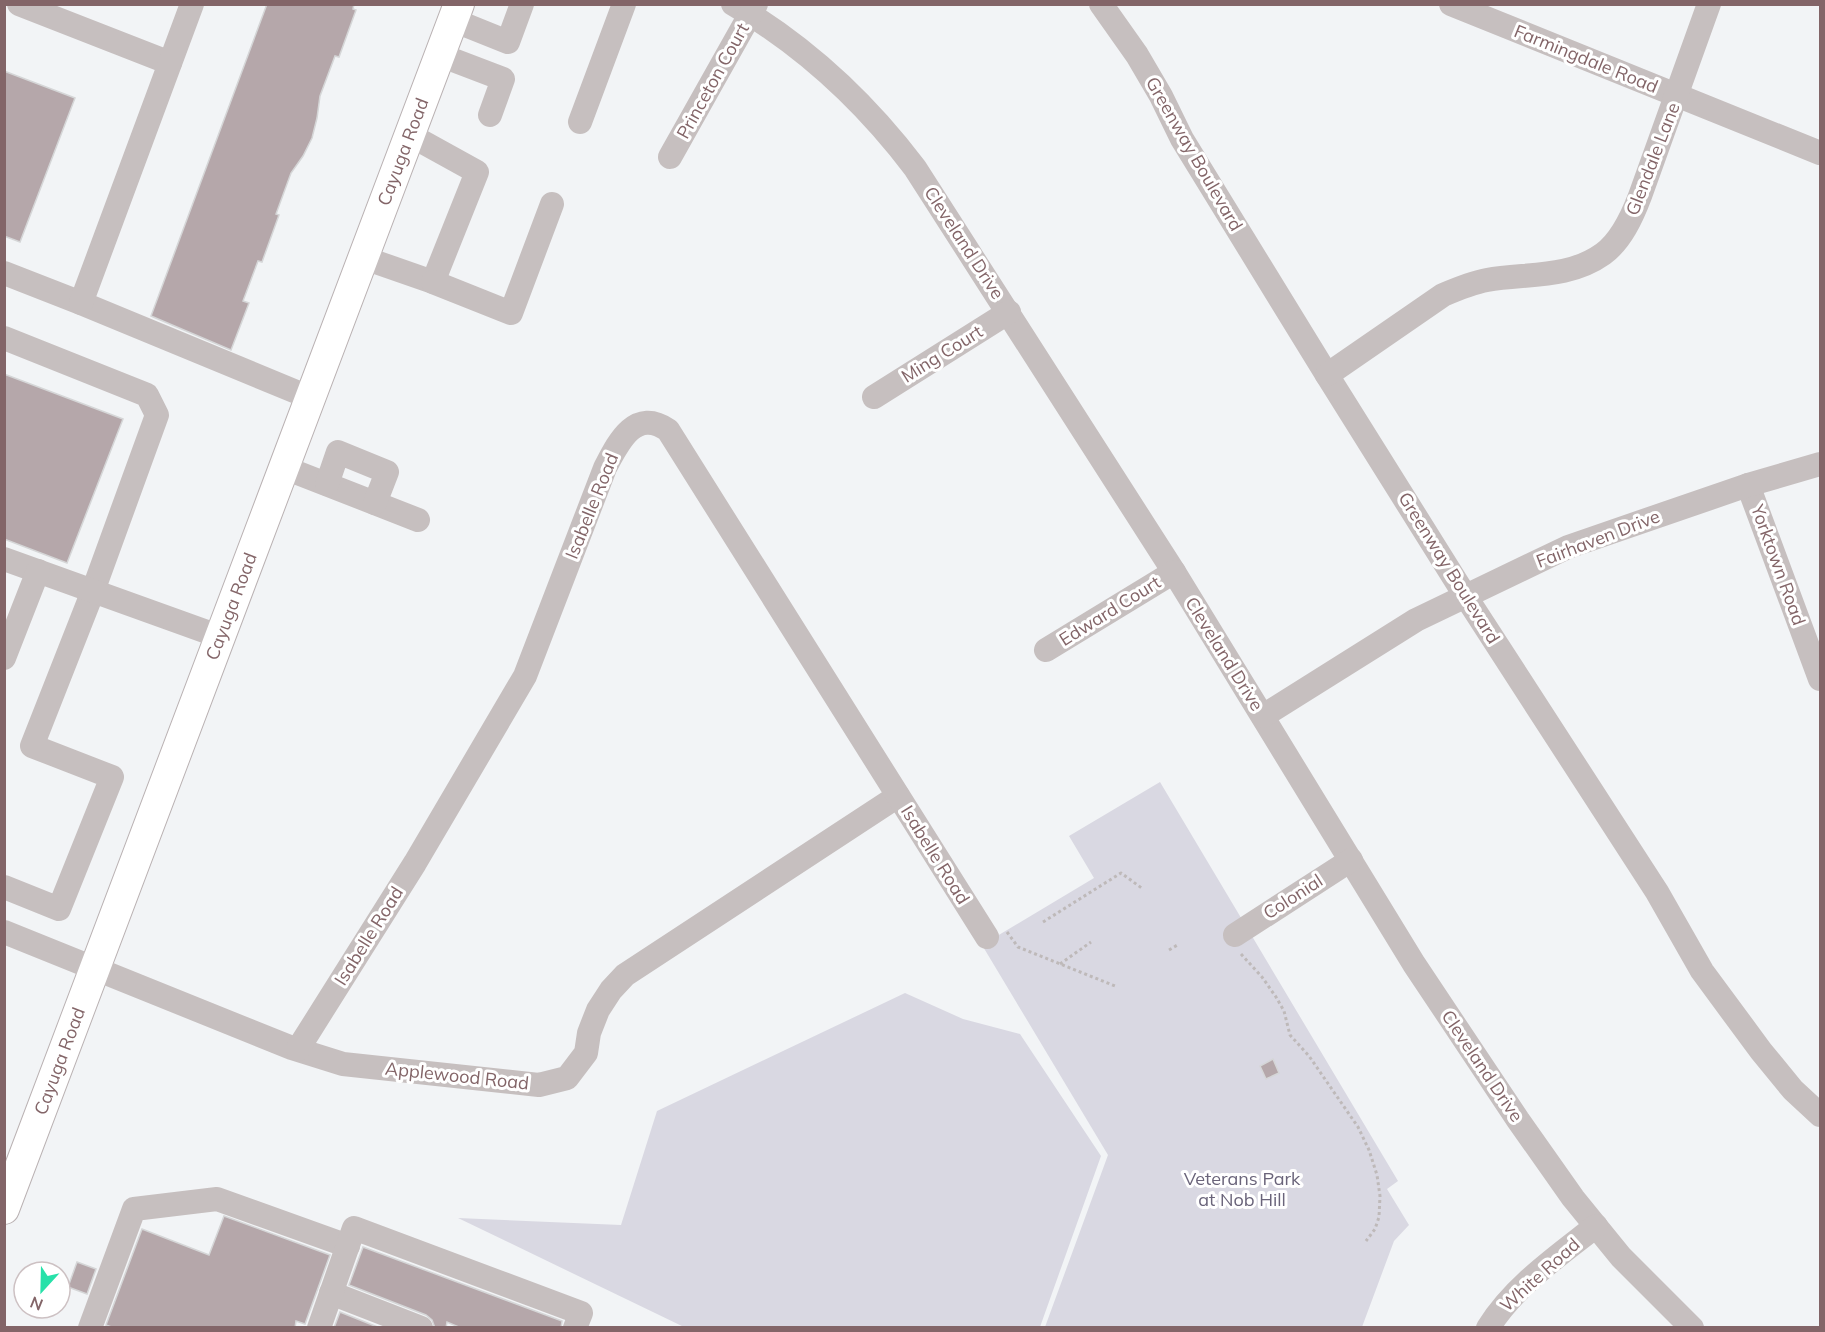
<svg xmlns="http://www.w3.org/2000/svg" width="1825" height="1332" viewBox="0 0 1825 1332" font-family="Mulish,sans-serif">
  <style>
    .green { fill: #d9d8e2 }
    .building { fill: #b5a7aa; stroke: #d5d6d7; stroke-width: 1.5 }
    .lines { fill: none; stroke-linecap: round; stroke-linejoin: round }
    .major-casing { stroke: #bab2b3; stroke-width: 32 }
    .path { stroke: #beb9b9; stroke-width: 3; stroke-dasharray: 3 3; stroke-linecap: butt }
    .minor { stroke: #c6bfbf; stroke-width: 24 }
    .major { stroke: #fff; stroke-width: 30 }
    .labels { text-anchor: middle; stroke-width: 6; stroke-linejoin: round; paint-order: stroke }
    .street-label { font-size: 18px; fill: #836568; stroke: #fff }
    .park-label { font-size: 18px; fill: #6a647a; stroke: #fff }
  </style>
  <rect width="100%" height="100%" fill="#f2f4f6"/>
  <g class="green">
    <polygon points="1160,782 1398,1181 1387,1189 1409,1225 1394,1241 1362,1327 1045,1327 1108,1155 982,945 1094,878 1069,836"/>
    <polygon points="905,993 963,1019 1020,1034 1101,1156 1040,1327 684,1327 458,1218 621,1225 657,1111"/>
  </g>
  <g class="building">
    <polygon points="267,4 354,4 353,9 356,10 339,57 335,56 320,96 317,118 312,138 303,156 291,173 276,214 279,215 262,262 258,261 243,301 249,303 231,350 151,316"/>
    <polygon points="4,71 75,98 20,242 4,236"/>
    <polygon points="4,374 123,419 67,563 4,539"/>
    <polygon points="1273,1059 1279,1073 1266,1079 1260,1066"/>
    <polygon points="224,1216 330,1255 305,1324 296,1321 295,1328 114,1328 106,1325 142,1229 209,1255"/>
    <polygon points="363,1247 562,1321 561,1328 461,1328 447,1322 446,1328 435,1328 432,1320 426,1315 349,1285"/>
    <polygon points="77,1262 96,1269 87,1294 68,1287"/>
    <polygon points="340,1312 380,1328 334,1328"/>
  </g>
  <g class="lines">
    <g class="major-casing">
      <g id="major">
        <path id="s1" d="M4,1209L459,4"/>
      </g>
    </g>
    <g class="path">
      <polyline points="1043,922 1121,873 1143,889"/>
      <polyline points="1007,932 1018,947 1115,986"/>
      <polyline points="1169,950 1179,944"/>
      <polyline points="1241,954 1262,977 1276,997 1284,1011 1290,1035 1309,1056 1358,1127 1369,1150 1377,1175 1380,1196 1379,1217 1375,1229 1366,1241"/>
      <polyline points="1060,964 1091,942"/>
    </g>
    <g class="minor">
      <polyline points="19,4 170,63"/>
      <path d="M733,4C805,46 865,102 915,168L1174,572L1414,964L1518,1120L1573,1198L1621,1257L1692,1328"/>
      <polyline points="1101,4 1137,55 1161,96 1182,139 1327,375 1466,597 1657,892 1702,971 1761,1051 1793,1090 1820,1115"/>
      <polyline points="1451,4 1820,153"/>
      <polyline points="453,20 508,42 522,4"/>
      <polyline points="440,55 503,79 490,115"/>
      <polyline points="580,122 624,4"/>
      <polyline points="670,157 756,4"/>
      <polyline points="364,258 433,282 477,172 410,135"/>
      <polyline points="4,273 81,303 311,398"/>
      <polyline points="433,282 511,313 552,204"/>
      <polyline points="81,303 192,4"/>
      <polyline points="4,338 147,395 157,415 93,591 32,746 112,777 59,909 4,887"/>
      <path d="M1327,375L1443,295C1457,289 1471,283 1487,280C1526,273 1568,279 1603,254C1621,241 1632,217 1640,196L1709,4"/>
      <polyline points="874,397 1009,312"/>
      <polyline points="285,468 418,520"/>
      <polyline points="327,484 338,452 387,472 375,503"/>
      <polyline points="1748,485 1820,679"/>
      <polyline points="4,559 221,637"/>
      <polyline points="1046,650 1174,572"/>
      <polyline points="4,658 38,571"/>
      <polyline points="1263,716 1416,620 1568,547 1748,485 1820,464"/>
      <polyline points="4,932 292,1048 343,1064 539,1085 567,1078 586,1053 589,1033 598,1010 611,990 625,975 898,796"/>
      <polyline points="1235,935 1351,860"/>
      <path d="M298,1049L415,863L525,676L605,468C618,443 635,407 668,430L987,937"/>
      <polyline points="331,1293 421,1328"/>
      <polyline points="90,1328 134,1209 217,1199 348,1246"/>
      <polyline points="319,1328 354,1228 581,1313 575,1328"/>
      <path d="M1488,1328C1514,1286 1558,1256 1596,1226"/>
    </g>
    <use href="#major" class="major"/>
  </g>
  <g class="labels">
    <g class="street-label">
      <text transform="translate(1586 59) rotate(22)" y="6">Farmingdale Road</text>
      <text transform="translate(713 81) rotate(-61)" y="6">Princeton Court</text>
      <text dy="6" stroke="none"><textPath href="#s1" startOffset="1130">Cayuga Road</textPath></text>
      <text transform="translate(1194 154) rotate(60)" y="6">Greenway Boulevard</text>
      <text transform="translate(1653 159) rotate(-69)" y="6">Glendale Lane</text>
      <text transform="translate(964 243) rotate(57)" y="6">Cleveland Drive</text>
      <text transform="translate(942 354) rotate(-32)" y="6">Ming Court</text>
      <text transform="translate(592 506) rotate(-68)" y="6">Isabelle Road</text>
      <text transform="translate(1598 539) rotate(-21)" y="6">Fairhaven Drive</text>
      <text transform="translate(1778 565) rotate(70)" y="6">Yorktown Road</text>
      <text transform="translate(1449 568) rotate(58)" y="6">Greenway Boulevard</text>
      <text dy="6" stroke="none"><textPath href="#s1" startOffset="644">Cayuga Road</textPath></text>
      <text transform="translate(1110 611) rotate(-32)" y="6">Edward Court</text>
      <text transform="translate(1224 654) rotate(58)" y="6">Cleveland Drive</text>
      <text transform="translate(935 855) rotate(58)" y="6">Isabelle Road</text>
      <text transform="translate(1293 897) rotate(-33)" y="6">Colonial</text>
      <text transform="translate(369 936) rotate(-58)" y="6">Isabelle Road</text>
      <text dy="6" stroke="none"><textPath href="#s1" startOffset="158">Cayuga Road</textPath></text>
      <text transform="translate(1482 1066) rotate(56)" y="6">Cleveland Drive</text>
      <text transform="translate(457 1076) rotate(6)" y="6">Applewood Road</text>
      <text transform="translate(1540 1275) rotate(-42)" y="6">White Road</text>
    </g>
    <g class="park-label">
      <text x="1242" y="1185">Veterans Park<tspan x="1242" dy="21">at Nob Hill</tspan></text>
    </g>
  </g>
  <rect width="1825" height="1332" fill="none" stroke="#836568" stroke-width="12"/>
  <g transform="translate(42 1290) rotate(202)"><circle r="28" fill="#ffffff" stroke="#cdc1c3" stroke-width="1.5"/>
  <path d="M0-4.5L10 22L0 15L-10 22Z" fill="#27e1a9"/>
  <text y="-9" font-size="16" font-weight="bold" text-anchor="middle" fill="#836568">N</text>
  </g>
</svg>
